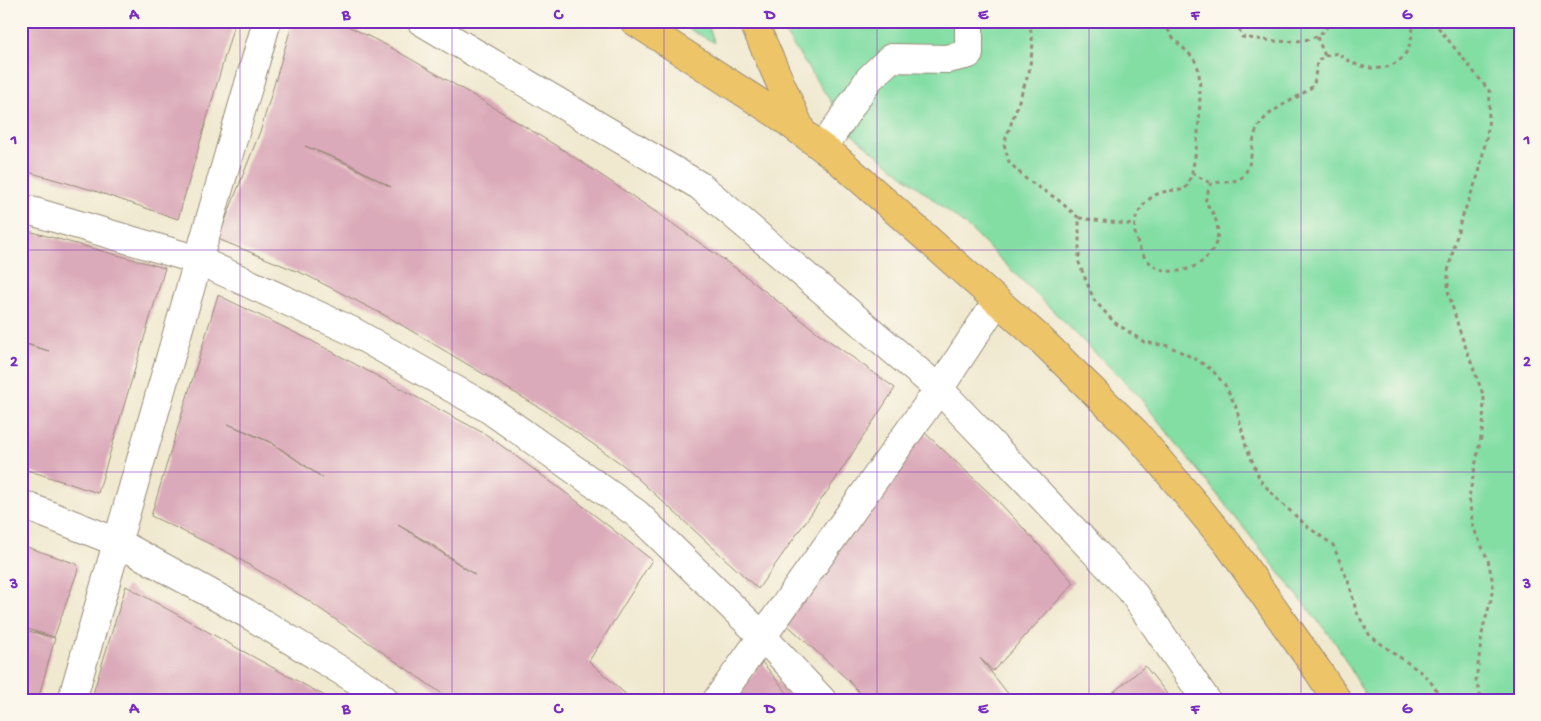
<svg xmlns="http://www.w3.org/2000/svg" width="1541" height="721" viewBox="0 0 1541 721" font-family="'Gochi Hand',sans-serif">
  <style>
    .green { fill: #83dea4; stroke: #5f8461 }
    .building { fill: #dbaaba; fill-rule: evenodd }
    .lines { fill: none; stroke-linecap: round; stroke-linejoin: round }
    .minor-casing { stroke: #968a77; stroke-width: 30 }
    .highway-casing { stroke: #968a77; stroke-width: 30 }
    .path { stroke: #968a77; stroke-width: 3; stroke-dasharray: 4 4; stroke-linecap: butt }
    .minor { stroke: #fff; stroke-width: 28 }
    .highway { stroke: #eec469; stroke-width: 28 }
    .grid { fill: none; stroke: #7b2cbf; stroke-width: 1; stroke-opacity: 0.55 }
    .neatline { fill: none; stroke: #7b2cbf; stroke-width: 2 }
    .grid-label { font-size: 16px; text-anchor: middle; font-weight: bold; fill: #7b2cbf }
  </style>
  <rect width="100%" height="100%" fill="#fbf7ec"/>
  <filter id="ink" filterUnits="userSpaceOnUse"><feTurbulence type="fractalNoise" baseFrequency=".02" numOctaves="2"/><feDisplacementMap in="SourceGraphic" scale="10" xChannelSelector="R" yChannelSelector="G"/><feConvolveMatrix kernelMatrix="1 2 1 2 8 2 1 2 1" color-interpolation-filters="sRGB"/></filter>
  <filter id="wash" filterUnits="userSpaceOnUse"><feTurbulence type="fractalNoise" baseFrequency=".0096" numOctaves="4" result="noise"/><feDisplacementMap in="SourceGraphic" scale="20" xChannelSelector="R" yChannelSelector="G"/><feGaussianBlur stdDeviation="1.12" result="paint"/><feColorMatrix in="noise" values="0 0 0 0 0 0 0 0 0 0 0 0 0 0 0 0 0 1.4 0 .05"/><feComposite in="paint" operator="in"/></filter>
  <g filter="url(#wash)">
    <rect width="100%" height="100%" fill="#f0e9d0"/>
    <g class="green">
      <polygon points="674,21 706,21 715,43"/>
      <polygon points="779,21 1516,21 1520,118 1520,700 1368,700 1337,645 1137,394 970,229 854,136 782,29"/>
    </g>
    <g id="blocks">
      <g class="building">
        <polygon points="21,21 235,21 178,219 92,190 21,170"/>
        <path d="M293,21H338L390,47L483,101L568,153L653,210L734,267L817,332L895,388L833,483L758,589L623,465L547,412L390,318L306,275L218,239L261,129ZM305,146L348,163L391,187L347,164Z"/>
        <polygon points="21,229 165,268 98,493 21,468 21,343 49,351 21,342"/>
        <path d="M218,295L312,341L487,435L570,496L652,560L589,661L632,700H451L306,599L229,553L151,516ZM228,424L271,442L323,478L271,443ZM398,525L431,544L475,575L430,545Z"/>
        <polygon points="924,432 999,502 1074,583 993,671 980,658 1013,700 866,700 848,680 783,621"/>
        <polygon points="21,545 77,564 78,570 54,637 21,627"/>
        <polygon points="126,586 228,643 332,700 91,700"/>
        <polygon points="21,629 55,638 38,700 21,700"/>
        <polygon points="762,662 793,700 734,700"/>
        <polygon points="1145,666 1172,700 1104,700"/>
      </g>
    </g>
  </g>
  <g filter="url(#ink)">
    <use href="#blocks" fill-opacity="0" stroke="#968a77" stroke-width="1"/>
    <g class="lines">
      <g class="minor-casing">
        <g id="minor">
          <polyline points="421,21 700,186 939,389 1131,590 1206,700"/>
          <polyline points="823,148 869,79 891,58 947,59 969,54 969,21"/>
          <polyline points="21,208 198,260 352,331 489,409 637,514 762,636 822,700"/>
          <polyline points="21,504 117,542 246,613 373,690 385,700"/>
          <polyline points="72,700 267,21"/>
          <polyline points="717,700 939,389 997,301"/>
        </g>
      </g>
      <g class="highway-casing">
        <g id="highway">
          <polyline points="634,21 777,114 835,157 1039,338 1136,433 1228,544 1318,671 1337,700"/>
          <polyline points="753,21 801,130"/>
        </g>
      </g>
      <g class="path">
        <polyline points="1029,21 1033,44 1029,72 1004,144 1009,162 1026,179 1057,199 1079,218 1079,263 1094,300 1114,322 1144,342 1169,346 1197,360 1212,370 1225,385 1236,407 1246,446 1260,480 1278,500 1308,527 1333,545 1350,586 1356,611 1370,636 1422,673 1430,681 1443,700"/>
        <path d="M1167,21C1166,42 1193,49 1198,68C1203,88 1198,176 1184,190C1163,190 1150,193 1139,212C1133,221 1134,232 1137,241C1155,305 1252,256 1205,202L1210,185C1220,179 1235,185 1243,176C1254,163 1250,143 1257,129C1268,107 1297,101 1314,85L1317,61L1325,56L1338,53C1354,68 1384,76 1402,58C1411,48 1413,34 1413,21"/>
        <path d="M1237,21L1242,37C1264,40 1322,51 1329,21"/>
        <polyline points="1433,21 1490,92 1488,129 1479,173 1460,223 1448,271 1448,291 1459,329 1484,397 1483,427 1469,497 1473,527 1488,560 1493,583 1491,600 1483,628 1476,680 1482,700"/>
        <polyline points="1317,37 1325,56"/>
        <polyline points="1192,173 1212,184"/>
        <polyline points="1079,218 1135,225"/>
      </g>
      <use href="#minor" class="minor"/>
      <use href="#highway" class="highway"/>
    </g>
  </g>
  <path class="grid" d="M240,21V700M452,21V700M664,21V700M877,21V700M1089,21V700M1301,21V700M21,250H1520M21,472H1520"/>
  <rect width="1541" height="721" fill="none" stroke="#fbf7ec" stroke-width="55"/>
  <rect x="28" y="28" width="1486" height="666" class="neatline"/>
  <g class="grid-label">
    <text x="134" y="19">A</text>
    <text x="346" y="19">B</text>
    <text x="558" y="19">C</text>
    <text x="770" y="19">D</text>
    <text x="983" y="19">E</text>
    <text x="1195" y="19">F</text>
    <text x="1407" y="19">G</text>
    <text x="14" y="144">1</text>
    <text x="1527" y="144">1</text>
    <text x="14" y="366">2</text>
    <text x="1527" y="366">2</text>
    <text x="14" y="588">3</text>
    <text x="1527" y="588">3</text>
    <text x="134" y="713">A</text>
    <text x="346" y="713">B</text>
    <text x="558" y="713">C</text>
    <text x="770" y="713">D</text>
    <text x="983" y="713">E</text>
    <text x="1195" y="713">F</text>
    <text x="1407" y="713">G</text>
  </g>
</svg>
